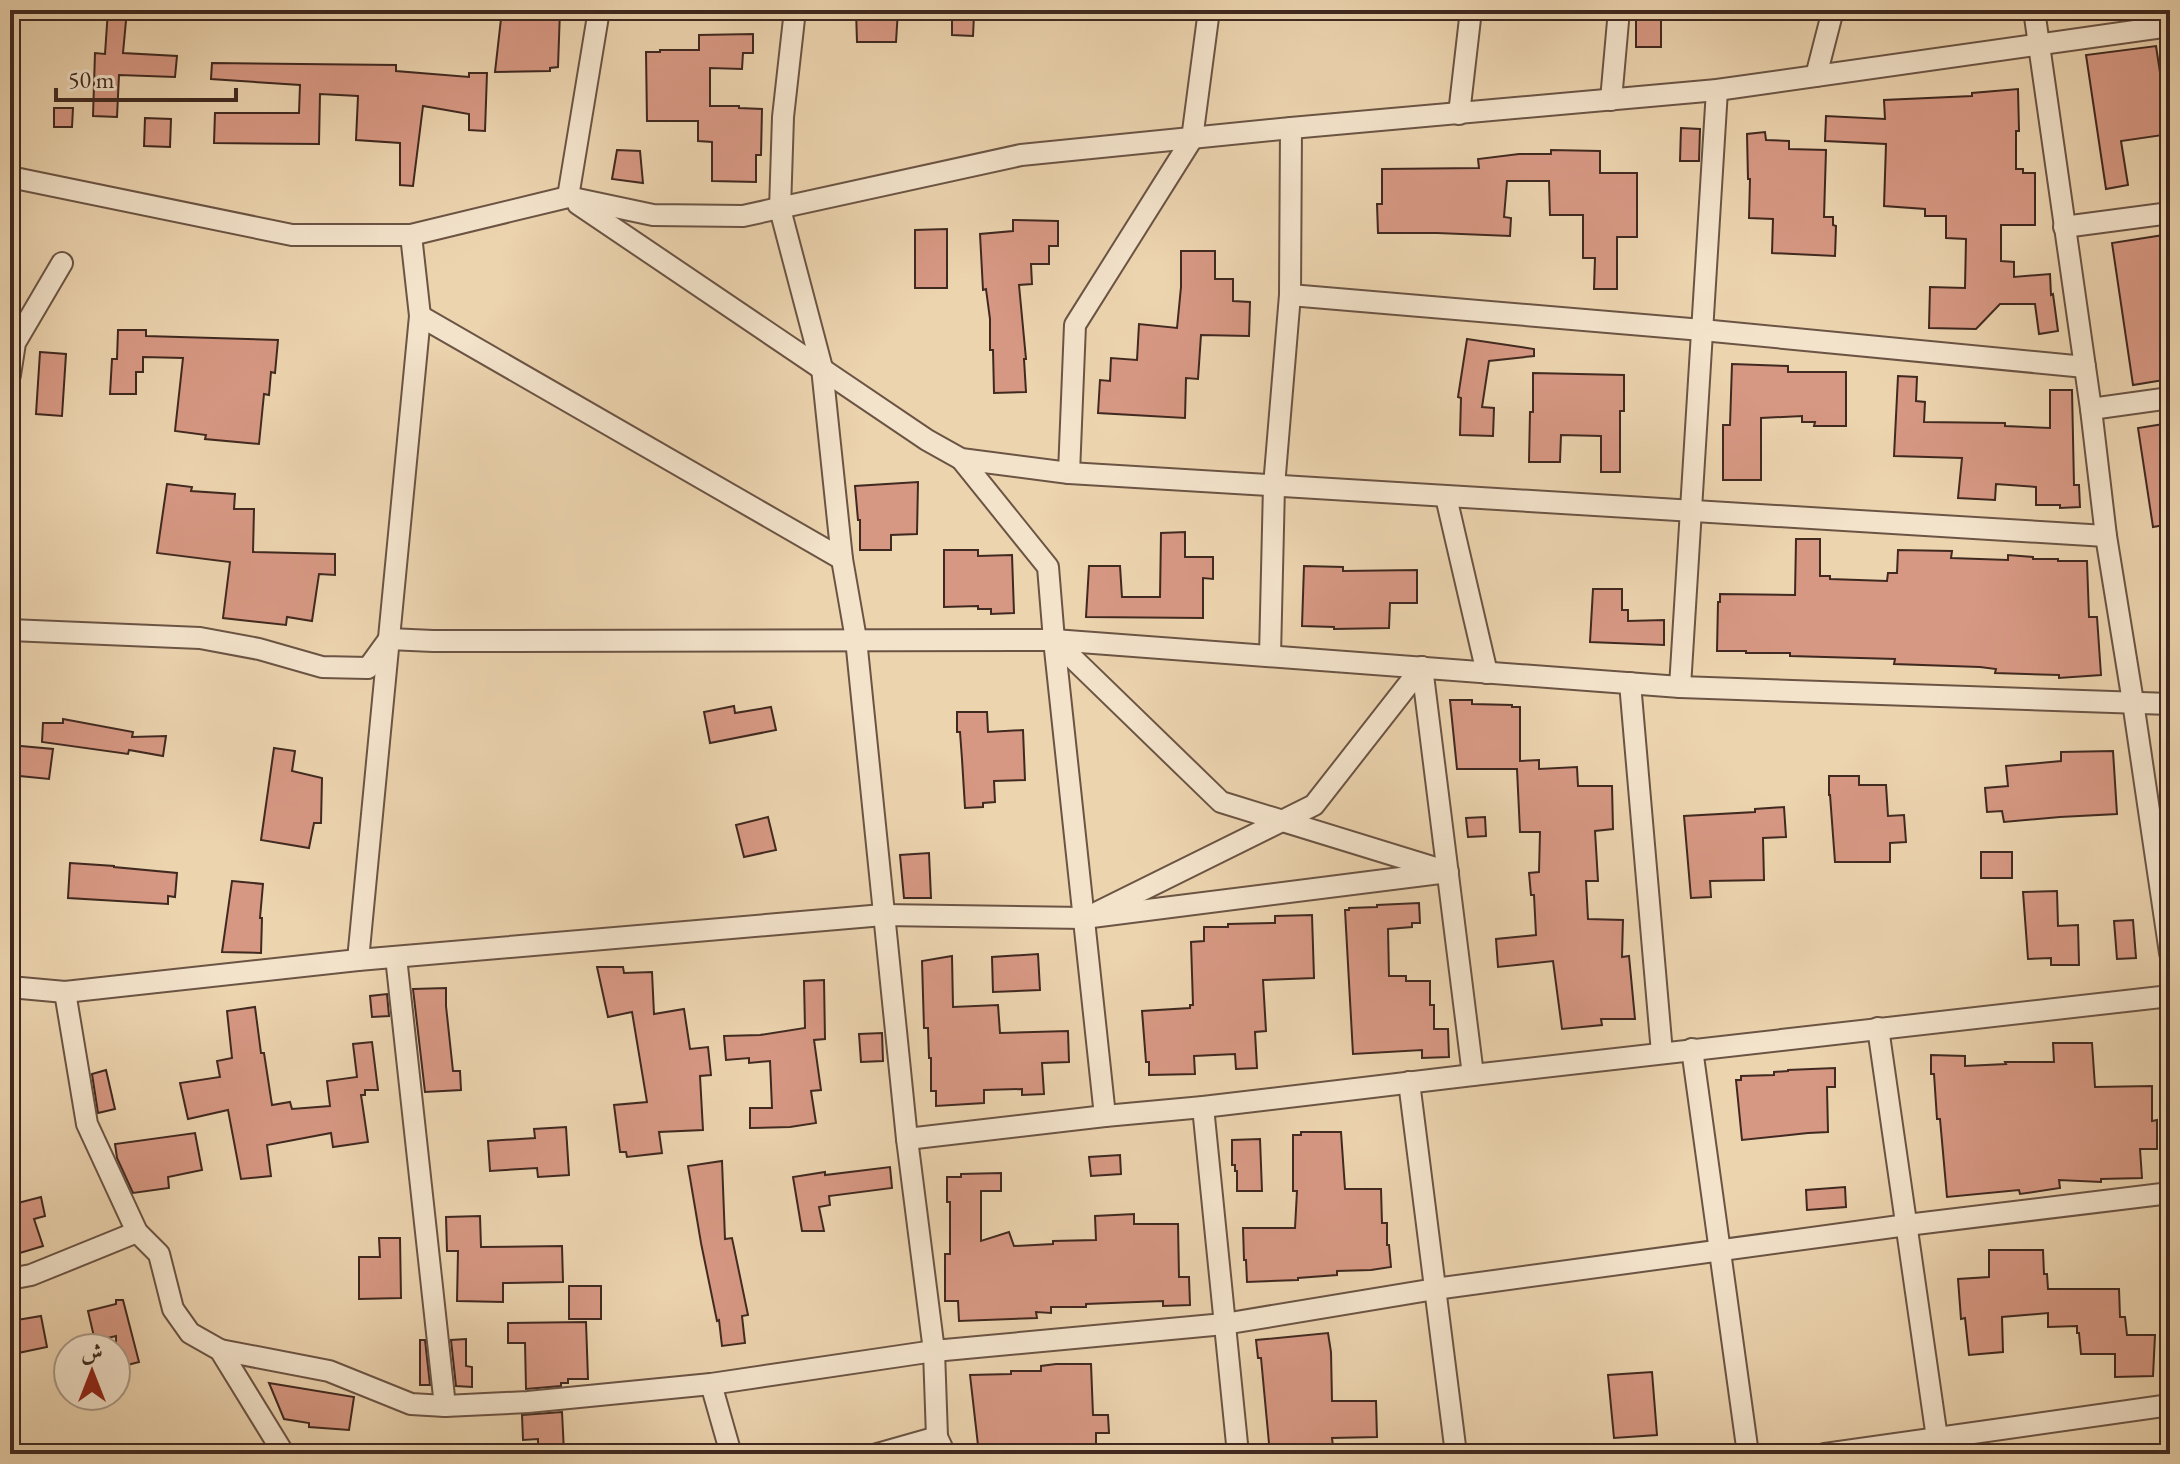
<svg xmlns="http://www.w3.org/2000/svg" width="2180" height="1464" viewBox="0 0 2180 1464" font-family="'EB Garamond',Amiri,serif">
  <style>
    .building { fill: #d79883; stroke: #402920; stroke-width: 2 }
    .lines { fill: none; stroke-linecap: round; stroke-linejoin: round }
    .street-casing { stroke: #6b5444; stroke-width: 24 }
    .street { stroke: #f3e3cb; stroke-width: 20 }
  </style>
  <rect width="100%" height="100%" fill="#ecd4af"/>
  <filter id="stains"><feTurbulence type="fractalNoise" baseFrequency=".0025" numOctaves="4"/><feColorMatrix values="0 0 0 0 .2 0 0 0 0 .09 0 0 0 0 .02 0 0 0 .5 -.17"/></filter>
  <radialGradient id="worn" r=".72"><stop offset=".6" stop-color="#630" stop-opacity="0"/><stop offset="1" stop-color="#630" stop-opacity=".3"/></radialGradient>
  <g class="building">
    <polygon points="108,10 127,10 123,53 177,56 175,77 119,75 117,117 93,116 95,53 105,54"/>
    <polygon points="502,10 560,10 558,67 550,68 550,71 495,72"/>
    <polygon points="856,10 898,10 896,42 857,42"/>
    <polygon points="952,15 974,15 973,36 952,35"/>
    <polygon points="1661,18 1661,47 1636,47 1636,19"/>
    <polygon points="753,34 753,53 743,53 742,69 710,68 710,106 739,106 739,108 762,109 761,155 756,155 756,182 712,181 712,142 698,141 698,121 647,121 646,52 660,52 660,50 699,50 699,35"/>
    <polygon points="2156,46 2163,92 2170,91 2170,134 2121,141 2128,185 2106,189 2086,55"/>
    <polygon points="212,63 396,65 396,71 469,77 469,73 487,73 485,131 469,130 469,114 423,106 413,186 400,185 400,143 356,140 358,96 320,94 319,144 214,143 215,113 299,113 300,85 211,79"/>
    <polygon points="2018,89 2019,131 2016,131 2016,169 2023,169 2023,173 2035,173 2035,225 2001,225 2001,261 2014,262 2014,277 2050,274 2051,295 2053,294 2058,331 2039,334 2035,304 2000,304 1976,329 1929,328 1930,287 1965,288 1966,239 1946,238 1946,216 1925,216 1925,209 1884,206 1886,144 1825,141 1826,116 1885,119 1884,100 1972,96 1972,93"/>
    <polygon points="54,108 73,108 72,127 54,127"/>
    <polygon points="145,118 171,119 170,147 144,146"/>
    <polygon points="1681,128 1700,129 1699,161 1680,161"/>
    <polygon points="1765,132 1766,140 1789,141 1789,149 1826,150 1824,217 1833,217 1833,225 1836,226 1835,256 1772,253 1773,219 1749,218 1750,179 1748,179 1747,134"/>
    <polygon points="617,150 640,151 643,183 612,179"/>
    <polygon points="1551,150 1600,151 1600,173 1637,173 1637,237 1617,237 1617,289 1594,289 1595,258 1583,258 1583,215 1550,215 1549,181 1507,181 1504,217 1511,218 1510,236 1437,233 1378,233 1377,204 1382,204 1382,169 1479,168 1478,159 1519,154 1551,154"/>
    <polygon points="1013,220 1058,221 1058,246 1049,246 1049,264 1031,264 1032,284 1019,285 1026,359 1024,359 1026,392 994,393 993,350 990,350 990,319 986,289 983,290 980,234 1013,231"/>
    <polygon points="947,229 947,288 915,288 915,230"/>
    <polygon points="2170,234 2170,379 2133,385 2112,243"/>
    <polygon points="1181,251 1215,251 1215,279 1233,279 1233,301 1250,302 1249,336 1201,335 1198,379 1186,378 1185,418 1098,413 1100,380 1110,381 1111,358 1137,360 1139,324 1177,328 1181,287"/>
    <polygon points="118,330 146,330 146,336 278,340 275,373 271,372 269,395 264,394 259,444 205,439 206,435 175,431 183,358 143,357 143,372 136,372 136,394 110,394 112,359 117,359"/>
    <polygon points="1467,339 1534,349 1534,356 1489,361 1482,407 1494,408 1493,436 1460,435 1461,398 1458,397"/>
    <polygon points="40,352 66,354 62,416 36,414"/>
    <polygon points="1732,364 1788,366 1788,372 1846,372 1846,426 1814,426 1815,422 1802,422 1802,416 1761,418 1761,480 1723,480 1723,425 1730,425"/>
    <polygon points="1533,373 1624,375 1624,411 1620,411 1620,472 1601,472 1601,436 1561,435 1560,462 1529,462 1530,412 1533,412"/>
    <polygon points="1898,376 1917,377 1916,401 1925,402 1924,422 2005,423 2005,426 2050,428 2050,390 2072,390 2074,485 2079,485 2080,507 2060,508 2060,505 2036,505 2036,487 1996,484 1995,500 1958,498 1962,458 1894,456"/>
    <polygon points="2170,423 2170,524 2153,527 2138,428"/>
    <polygon points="918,482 917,534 891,535 891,550 860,550 860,520 858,520 855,486"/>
    <polygon points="167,484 192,487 191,491 235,494 234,509 254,509 253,552 335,554 335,575 319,574 312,621 287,617 286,625 223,618 230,562 157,553"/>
    <polygon points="1185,532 1185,557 1213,557 1213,579 1203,578 1203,618 1086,617 1089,566 1120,566 1122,597 1160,597 1161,533"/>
    <polygon points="1796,539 1820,539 1820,576 1830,576 1830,579 1887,581 1888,573 1897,573 1898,550 1952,551 1951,558 2008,560 2008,555 2033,557 2033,559 2058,559 2058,561 2087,561 2089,617 2097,617 2101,675 2059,678 2059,675 1995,673 1996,669 1980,667 1894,664 1895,659 1790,656 1790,653 1746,653 1746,651 1717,651 1718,602 1720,602 1720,594 1795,595"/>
    <polygon points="944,550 978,550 978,556 1012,555 1014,613 991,614 991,609 978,609 978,606 944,607"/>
    <polygon points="1304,566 1343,567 1343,571 1417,570 1417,603 1390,603 1389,628 1334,629 1334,627 1302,626"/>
    <polygon points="1593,589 1622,589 1622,610 1628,610 1628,621 1664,620 1664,645 1590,642"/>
    <polygon points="1450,700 1472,700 1472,704 1512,705 1512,707 1520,707 1520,761 1539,760 1539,769 1577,767 1578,786 1612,786 1613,829 1595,831 1598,881 1586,881 1588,919 1623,920 1622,957 1629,956 1635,1019 1601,1019 1602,1025 1562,1029 1553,961 1498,967 1496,939 1536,935 1534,895 1531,895 1529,873 1539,872 1540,832 1520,832 1517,769 1457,769"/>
    <polygon points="734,706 735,713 771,707 776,730 710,743 704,712"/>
    <polygon points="957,712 987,712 988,732 1023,730 1025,780 994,781 995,802 983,803 983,807 965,808 962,759 960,732 957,732"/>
    <polygon points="63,719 133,732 132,737 166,736 163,756 129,750 128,754 42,742 43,723 63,723"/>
    <polygon points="10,745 53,749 49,779 10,775"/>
    <polygon points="274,748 295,751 292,771 322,778 321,823 314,823 309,848 261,840"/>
    <polygon points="2113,751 2117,814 2060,817 2004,822 2002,811 1987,812 1985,788 2008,786 2006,766 2061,761 2061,752"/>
    <polygon points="1829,776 1859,776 1859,785 1886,785 1888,816 1904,815 1906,842 1890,843 1890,862 1835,862 1830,795 1829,795"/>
    <polygon points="1784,807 1786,837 1763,838 1764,880 1710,881 1711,897 1691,898 1684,816 1755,812 1755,809"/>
    <polygon points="768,817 776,850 744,857 736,825"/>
    <polygon points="1485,817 1486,836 1468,837 1466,818"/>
    <rect x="1981" y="852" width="31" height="26"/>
    <polygon points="929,853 931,898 904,898 900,855"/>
    <polygon points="70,863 114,866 114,867 177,873 175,897 168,896 168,904 68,898"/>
    <polygon points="232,881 263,884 260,918 262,918 261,953 222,952"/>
    <polygon points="2057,891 2058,926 2078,925 2079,965 2051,965 2051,958 2028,959 2023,892"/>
    <polygon points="1419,903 1420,923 1412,923 1412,927 1388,929 1389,976 1406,976 1406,981 1430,981 1430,1005 1434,1005 1434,1029 1448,1029 1449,1057 1422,1058 1422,1050 1353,1054 1345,910 1349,910 1349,908 1377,907 1377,905"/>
    <polygon points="1312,915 1314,978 1263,980 1266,1031 1255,1032 1257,1068 1236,1069 1235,1054 1194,1056 1195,1074 1149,1075 1149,1062 1146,1062 1142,1011 1190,1008 1190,1005 1193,1005 1191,942 1204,941 1204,927 1228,927 1228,924 1275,923 1275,916"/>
    <polygon points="2133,920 2136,958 2117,959 2114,921"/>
    <polygon points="1038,954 1040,990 993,992 992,957"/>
    <polygon points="952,956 953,1007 998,1005 1000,1033 1068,1031 1069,1062 1042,1063 1044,1094 1022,1095 1022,1089 984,1090 984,1103 936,1106 936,1091 931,1091 931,1058 929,1058 928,1028 924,1028 922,961"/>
    <polygon points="597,967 623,967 624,973 652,972 654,1014 684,1009 690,1049 708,1047 711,1075 700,1076 703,1130 659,1132 662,1153 627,1157 626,1152 620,1152 614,1105 647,1102 632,1012 608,1017"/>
    <polygon points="824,980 825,1039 814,1040 821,1090 811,1091 816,1123 790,1127 750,1128 750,1108 772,1108 770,1061 749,1063 749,1058 726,1060 724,1036 760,1035 805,1028 804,981"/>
    <polygon points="446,988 446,1006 453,1071 460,1071 461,1090 425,1092 413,989"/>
    <polygon points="387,994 389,1016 372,1017 370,996"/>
    <polygon points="255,1007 261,1053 264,1053 272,1105 290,1102 292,1109 330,1106 327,1081 357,1077 353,1044 372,1042 378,1090 365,1090 365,1095 361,1095 368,1142 333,1147 331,1133 267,1145 271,1176 241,1179 228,1110 188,1119 180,1083 220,1077 217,1061 232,1058 227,1011"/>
    <polygon points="882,1033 883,1061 861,1062 859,1034"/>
    <polygon points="2053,1043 2092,1043 2095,1087 2152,1086 2152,1121 2157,1120 2157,1149 2140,1149 2142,1178 2101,1179 2101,1182 2059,1180 2060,1188 2020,1194 2019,1190 1947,1197 1940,1119 1937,1119 1934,1074 1931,1074 1931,1055 1965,1056 1965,1066 2006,1064 2005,1062 2054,1062"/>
    <polygon points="1835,1068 1835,1087 1827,1087 1828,1132 1808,1133 1742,1140 1736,1080 1741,1080 1741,1076 1774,1075 1774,1072 1788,1071 1788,1070"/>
    <polygon points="106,1070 115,1109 98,1113 92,1074"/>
    <polygon points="566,1127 569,1175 538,1177 537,1168 490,1171 488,1141 535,1138 534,1129"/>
    <polygon points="1301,1132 1341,1132 1345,1189 1381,1189 1382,1223 1387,1223 1387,1245 1389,1245 1391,1267 1371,1270 1337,1271 1337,1275 1298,1278 1298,1280 1247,1282 1246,1260 1244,1260 1243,1228 1295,1228 1297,1191 1293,1191 1293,1135 1301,1135"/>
    <polygon points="195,1133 202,1170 168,1177 169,1188 133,1193 117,1158 115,1144"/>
    <polygon points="1260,1139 1262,1191 1237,1191 1237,1171 1235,1171 1235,1165 1232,1165 1232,1140"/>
    <polygon points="1120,1155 1121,1174 1091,1176 1089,1157"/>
    <polygon points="722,1161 725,1239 732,1238 748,1315 742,1316 745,1343 722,1346 719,1320 717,1321 701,1243 688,1166"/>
    <polygon points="890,1167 892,1188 829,1196 830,1205 819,1207 824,1231 802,1231 793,1177 825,1172 825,1175"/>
    <polygon points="1001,1173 1001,1191 981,1191 981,1241 1009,1232 1014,1246 1053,1244 1053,1241 1096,1240 1095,1216 1134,1214 1134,1224 1178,1224 1179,1277 1189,1277 1190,1305 1163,1306 1163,1301 1086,1304 1086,1307 1051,1307 1051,1313 1036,1312 1037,1318 959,1321 958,1301 945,1301 945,1254 950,1254 950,1202 947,1202 947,1177 961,1177 961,1174"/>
    <polygon points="1845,1187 1846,1207 1807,1210 1806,1190"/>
    <polygon points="41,1197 45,1216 34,1219 43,1246 10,1256 10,1205"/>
    <polygon points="480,1216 481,1247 562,1246 563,1282 503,1283 503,1302 457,1301 458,1251 447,1251 446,1217"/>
    <polygon points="379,1238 400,1238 401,1298 359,1299 359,1257 380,1257"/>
    <polygon points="1989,1250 2043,1250 2044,1274 2047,1274 2048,1289 2119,1289 2120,1317 2125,1317 2127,1335 2155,1335 2153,1376 2115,1377 2115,1354 2081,1354 2079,1333 2077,1333 2077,1326 2048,1327 2048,1313 2002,1317 2003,1352 1969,1355 1965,1318 1961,1319 1958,1279 1989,1277"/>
    <rect x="569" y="1286" width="32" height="33"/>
    <polygon points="116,1300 123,1300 139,1362 116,1368 116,1336 95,1341 88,1311 116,1304"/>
    <polygon points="41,1316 47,1347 18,1353 11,1321"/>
    <polygon points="586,1322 588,1379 568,1379 568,1383 561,1383 561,1386 526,1389 525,1343 508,1343 508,1323"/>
    <polygon points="1328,1333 1331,1352 1332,1401 1376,1401 1377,1437 1332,1438 1334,1454 1270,1454 1261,1358 1258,1358 1256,1340"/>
    <polygon points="466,1339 466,1366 472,1367 472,1387 456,1386 451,1340"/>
    <polygon points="420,1340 425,1340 430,1385 420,1385"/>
    <polygon points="1056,1364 1091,1364 1093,1415 1108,1415 1109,1433 1096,1433 1096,1454 979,1454 970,1375 1011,1374 1011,1371 1041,1371 1041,1366"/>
    <polygon points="1652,1372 1657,1435 1614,1438 1608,1375"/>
    <polygon points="269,1383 354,1397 349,1430 309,1427 309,1423 284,1419"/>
    <polygon points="562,1412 564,1452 560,1452 561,1454 538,1454 538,1439 523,1440 522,1415"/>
  </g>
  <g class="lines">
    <g class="street-casing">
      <g id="street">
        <polyline points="795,10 783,117 780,209 822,368 842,559 856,639 907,1139 934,1351 937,1437 945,1454"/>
        <polyline points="2034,10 2091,409 2106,536 2133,702 2170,953"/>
        <polyline points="1816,76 1833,10"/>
        <polyline points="1611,100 1619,10"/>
        <polyline points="1459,114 1471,10"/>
        <polyline points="10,177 292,235 411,235 568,197 653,215 743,216 1021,155 1291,128 1717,90 2170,26"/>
        <polyline points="568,197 599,10"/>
        <polyline points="578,204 927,440 961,459 1069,473 2106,536"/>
        <polyline points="2064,227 2170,213"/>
        <polyline points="1290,295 1702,330 2085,367"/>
        <polyline points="420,316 842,559"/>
        <polyline points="10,375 15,343 62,263"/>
        <polyline points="2091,409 2170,398"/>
        <polyline points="961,459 1048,567 1054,640 1105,1116"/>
        <polyline points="1069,473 1075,325 1192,139 1209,10"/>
        <polyline points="1446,497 1487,673"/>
        <polyline points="10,630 200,638 259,649 322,667 368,668 389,639 433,641 1054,640 1680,687 2170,704"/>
        <polyline points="1054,640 1221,802 1442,870"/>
        <polyline points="1270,656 1274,486 1290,295 1291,128"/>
        <polyline points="1422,667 1473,1075"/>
        <polyline points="1630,683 1662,1053"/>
        <polyline points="1680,687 1717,90"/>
        <polyline points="1098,912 1314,805 1422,667"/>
        <polyline points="396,957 445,1406"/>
        <polyline points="358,960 420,316 411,235"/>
        <polyline points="10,987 65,992 358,960 883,915 1084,918 1448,872"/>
        <polyline points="65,992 87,1124 137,1232 159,1254 173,1309 190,1333 220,1350 284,1454"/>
        <polyline points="1878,1028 1937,1438"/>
        <polyline points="1692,1049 1748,1454"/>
        <polyline points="1409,1082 1456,1454"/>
        <polyline points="1203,1107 1238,1454"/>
        <polyline points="907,1139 1105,1116 1203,1107 1473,1075 2170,996"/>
        <polyline points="10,1279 31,1275 137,1232"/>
        <polyline points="220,1350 329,1371 411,1404 445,1406 528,1402 711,1384 934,1351 1224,1324 1435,1289 1907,1225 2170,1193"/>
        <polyline points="711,1384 731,1454"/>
        <polyline points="877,1454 937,1437"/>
        <polyline points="1825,1454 2170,1405"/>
      </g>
    </g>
    <use href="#street" class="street"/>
  </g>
  <rect width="2180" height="1464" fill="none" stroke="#ecd4af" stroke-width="40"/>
  <rect x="12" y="12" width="2156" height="1440" fill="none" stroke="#402920" stroke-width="4"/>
  <rect x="20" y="20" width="2140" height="1424" fill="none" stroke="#402920" stroke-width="2"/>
  <g transform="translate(92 1372)"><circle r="38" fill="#f3e3cb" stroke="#ab9987" stroke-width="2"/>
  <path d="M0-6L14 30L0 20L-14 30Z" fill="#8f2418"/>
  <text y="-12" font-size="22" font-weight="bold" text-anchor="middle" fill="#402920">ش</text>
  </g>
  <path d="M56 88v12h180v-12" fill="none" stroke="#402920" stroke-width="4"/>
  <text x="68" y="88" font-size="24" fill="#402920" stroke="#f3e3cb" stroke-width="6" paint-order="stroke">50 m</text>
  <rect width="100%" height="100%" filter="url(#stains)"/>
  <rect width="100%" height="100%" fill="url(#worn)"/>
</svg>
